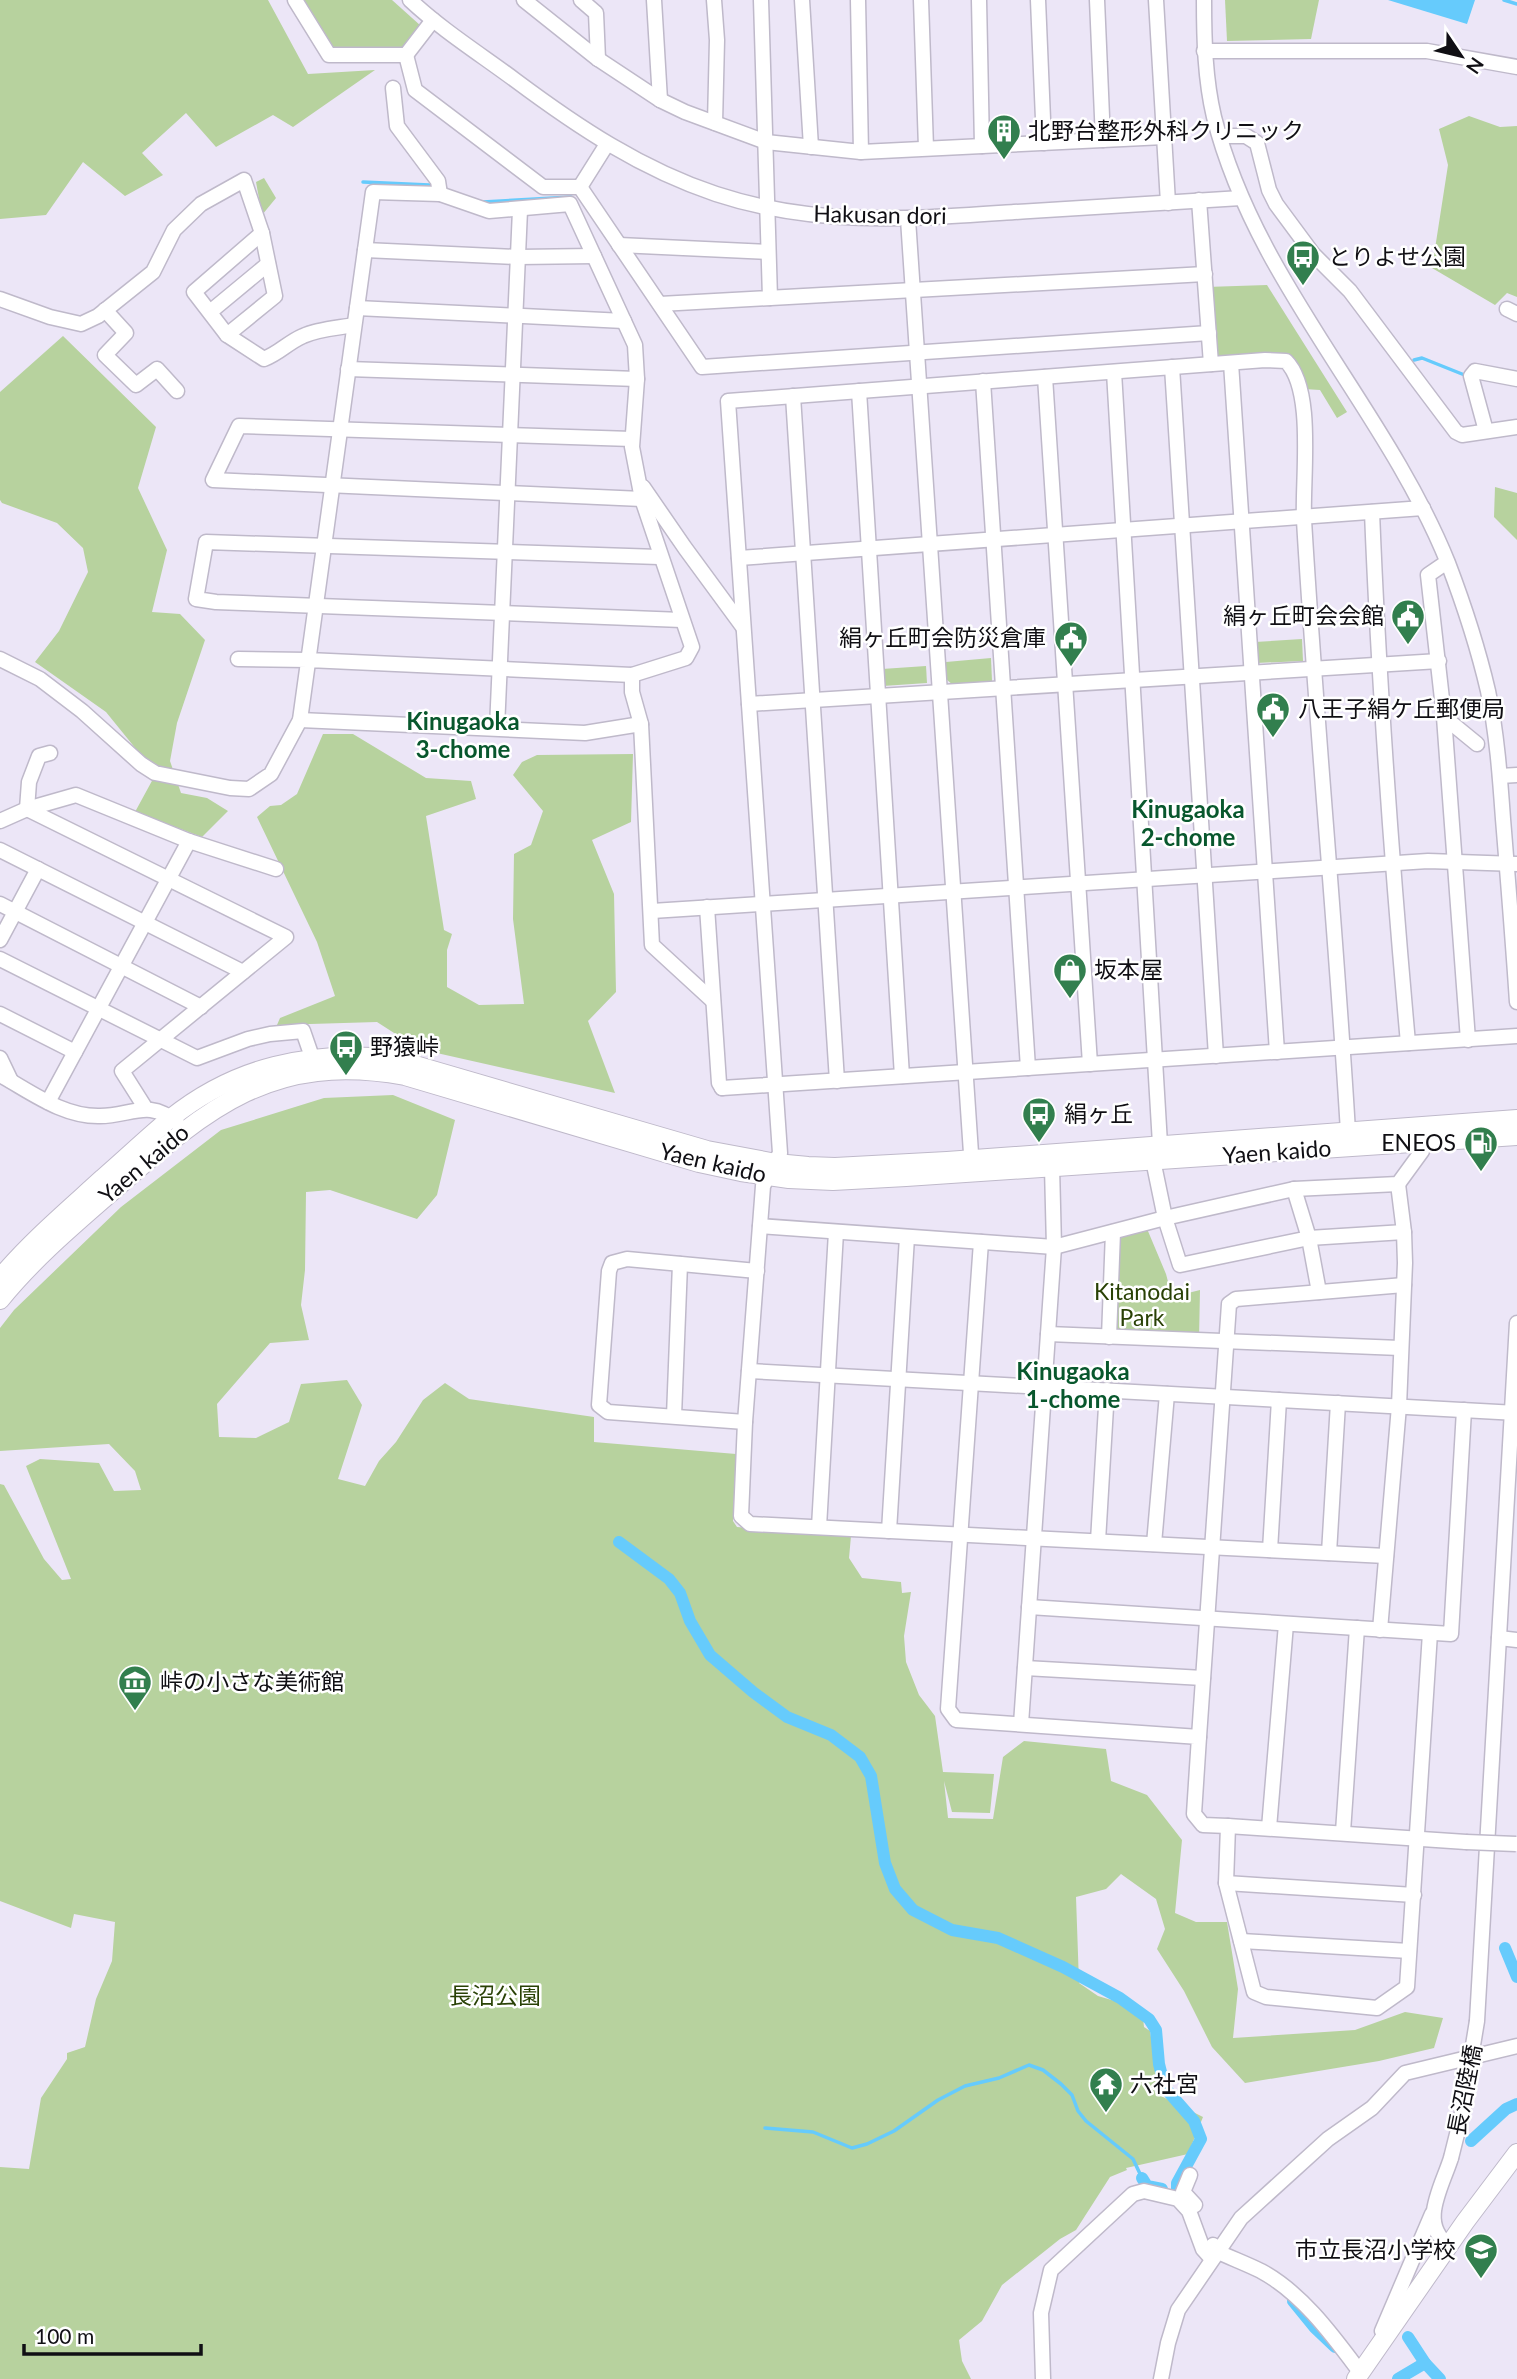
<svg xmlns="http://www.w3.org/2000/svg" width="1517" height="2379" viewBox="0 0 1517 2379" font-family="Lato,'Noto Sans JP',sans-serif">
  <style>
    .green { fill: #b7d29e }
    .water { fill: #66cbfc }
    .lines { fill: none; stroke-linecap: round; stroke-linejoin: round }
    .stream { stroke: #66cbfc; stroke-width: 3.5 }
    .canal { stroke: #66cbfc; stroke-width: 12 }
    .minor-casing { stroke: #bfb9ca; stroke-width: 17 }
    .major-casing { stroke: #bfb9ca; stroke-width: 20 }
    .minor { stroke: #fff; stroke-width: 14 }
    .major { stroke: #fff; stroke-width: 18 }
    .minor-bridge-casing { stroke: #bfb9ca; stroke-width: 17; stroke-linecap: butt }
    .minor-bridge { stroke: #fff; stroke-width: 14 }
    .labels { text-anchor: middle; stroke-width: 5; stroke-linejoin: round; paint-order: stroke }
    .poi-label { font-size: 23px; fill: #100f14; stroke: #fff; text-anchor: start }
    .street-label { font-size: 23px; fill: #100f14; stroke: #fff }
    .park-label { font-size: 23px; fill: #294105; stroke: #fff }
    .neighbourhood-label { font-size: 24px; font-weight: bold; fill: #08572d; stroke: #fff }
  </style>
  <rect width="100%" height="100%" fill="#ece6f7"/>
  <g class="green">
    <polygon points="0,0 268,0 308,74 375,70 293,127 273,115 216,147 186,113 142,153 163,175 125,196 83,162 46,215 0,219"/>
    <polygon points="303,0 392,0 421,26 405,50 332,50"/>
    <polygon points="1225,0 1319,0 1311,39 1227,41"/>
    <polygon points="1469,116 1500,127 1517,126 1517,297 1507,293 1495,305 1432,268 1448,165 1439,129"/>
    <polygon points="264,178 276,198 262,215 256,182"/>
    <polygon points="1267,285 1347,412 1337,418 1320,390 1304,389 1297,368 1214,361 1206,287"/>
    <polygon points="63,336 156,427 138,488 167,550 152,612 180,614 205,640 177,723 170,761 181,793 207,798 228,811 202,837 135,812 153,779 136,749 106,712 35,662 59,631 88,572 83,548 57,523 2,503 0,500 0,392"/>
    <polygon points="1495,487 1517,493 1517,540 1494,517"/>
    <polygon points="1302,639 1303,661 1256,663 1255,642"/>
    <polygon points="991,658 992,681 953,685 946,679 946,662"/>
    <polygon points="926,666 927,683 883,686 882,669"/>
    <polygon points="323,734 353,734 426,778 471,781 476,799 426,816 444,930 452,934 447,950 447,987 479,1005 524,1004 513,919 514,854 531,845 543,811 513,775 522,762 537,755 633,754 631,822 592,840 614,894 616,992 588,1021 615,1093 419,1049 377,1022 277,1025 280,1018 335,996 317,942 257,817 270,806 281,805 297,794"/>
    <polygon points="393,1095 455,1120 437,1195 417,1219 330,1190 306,1192 305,1270 301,1305 309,1340 270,1343 217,1404 219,1437 256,1438 289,1422 301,1384 347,1380 362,1405 338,1479 365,1486 379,1461 396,1442 423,1400 445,1383 469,1399 594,1417 594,1442 736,1454 733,1521 737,1527 851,1536 849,1558 862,1578 901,1582 902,1593 911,1592 904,1636 906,1662 919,1695 935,1716 943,1772 994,1774 990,1813 952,1812 944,1781 948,1818 993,1819 1003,1757 1024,1741 1106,1749 1111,1781 1147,1795 1182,1840 1175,1913 1196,1922 1227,1922 1238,1989 1233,2038 1355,2030 1405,2012 1443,2018 1434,2048 1379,2061 1245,2083 1212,2047 1184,1991 1157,1949 1165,1929 1156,1899 1121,1874 1106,1889 1076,1897 1079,1983 1098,1996 1142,2009 1144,2027 1150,2031 1159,2086 1154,2087 1155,2093 1203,2117 1188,2154 1126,2168 1127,2170 1110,2177 1076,2230 1060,2239 1002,2285 982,2321 959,2340 962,2361 971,2379 0,2379 0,2167 29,2169 41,2098 67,2059 67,2053 85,2047 96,1999 112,1961 115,1922 74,1914 71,1928 0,1901 0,1484 4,1485 44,1559 62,1580 71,1579 26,1466 40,1459 99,1463 114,1491 141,1490 135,1471 109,1444 0,1451 0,1328 14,1310 121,1207 221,1130 324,1098"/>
    <polygon points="1145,1224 1166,1274 1172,1297 1200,1290 1199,1339 1109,1337 1113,1232"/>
  </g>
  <polygon class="water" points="1388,0 1475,0 1467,24"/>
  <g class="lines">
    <g class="stream">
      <polyline points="1504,0 1517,4"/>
      <polyline points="363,182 429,185"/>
      <polyline points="483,202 571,197"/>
      <polyline points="1414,360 1422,358 1467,376"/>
      <polyline points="765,2128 813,2132 852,2148 867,2144 894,2131 938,2100 965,2086 999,2078 1029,2065 1043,2070 1061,2084 1072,2095 1078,2111 1086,2121 1133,2159 1142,2178"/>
    </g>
    <g class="canal">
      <polyline points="619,1542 669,1579 680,1593 690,1621 710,1655 753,1692 787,1717 831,1735 860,1757 871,1776 885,1863 895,1889 913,1910 952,1930 998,1938 1063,1967 1120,1998 1149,2019 1156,2030 1159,2064 1165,2088 1194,2121 1201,2139 1177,2183 1177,2193"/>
      <polyline points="1505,1948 1517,1977"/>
      <polyline points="1471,2141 1506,2109 1517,2104"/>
      <polyline points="1142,2178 1147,2186 1162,2189"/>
      <polyline points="1293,2301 1315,2328 1335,2347"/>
      <polyline points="1408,2337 1425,2363 1440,2379"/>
      <polyline points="1398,2379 1425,2363"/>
    </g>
    <g class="minor-casing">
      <g id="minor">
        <polyline points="295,0 329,55 406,55"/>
        <path d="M410,0C442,30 480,54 515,80C578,127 641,169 716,194C816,227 911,219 1014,212C1090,208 1166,203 1241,198"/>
        <polyline points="524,0 598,59 660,100 685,112 766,142 861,152 1164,137"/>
        <polyline points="581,0 596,13 598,59"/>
        <polyline points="654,0 660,100"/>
        <polyline points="714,0 717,40 715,123"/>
        <polyline points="761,0 770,298"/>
        <polyline points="802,0 811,147"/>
        <polyline points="858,0 861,152"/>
        <polyline points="921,0 926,148"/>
        <polyline points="979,0 982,146"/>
        <polyline points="1038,0 1044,143"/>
        <polyline points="1097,0 1103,140"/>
        <polyline points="1156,0 1168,203"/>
        <path d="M1204,0C1204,39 1205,79 1214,117C1256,283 1385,407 1448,563C1464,605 1478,648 1488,691C1497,734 1500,777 1503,819C1508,880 1513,941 1517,1002"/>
        <polyline points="1204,51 1427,51 1517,67"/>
        <polyline points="406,55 415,90 543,187 580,187 702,367 1209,333"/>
        <polyline points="406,55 433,20"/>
        <polyline points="393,88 397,126 438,181 440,194"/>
        <polyline points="1220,136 1246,136 1257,143 1269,190 1276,204 1313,254 1350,291 1456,432 1462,435 1517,427"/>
        <polyline points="580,187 607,144"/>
        <polyline points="1199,200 1211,364"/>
        <polyline points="908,219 972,1168"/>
        <path d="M262,233L194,292L227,335L264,359C281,352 287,343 303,336C318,329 338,328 354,325"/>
        <polyline points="619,245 768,252"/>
        <polyline points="365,250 518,257 594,256"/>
        <polyline points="0,299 50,317 81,324 98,316 153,272 174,230 201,204 244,180 262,233 275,296 227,335"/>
        <polyline points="660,304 1205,274"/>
        <polyline points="357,308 624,321"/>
        <polyline points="1507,309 1517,314"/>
        <polyline points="105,310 126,333 105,355 136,385 157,369 177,391"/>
        <polyline points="210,312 268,264"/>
        <polyline points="1231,363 1277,1052"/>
        <polyline points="1172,367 1216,1056"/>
        <polyline points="348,369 637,379"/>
        <polyline points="1114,372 1160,1144"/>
        <polyline points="1045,377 1090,1064"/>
        <polyline points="983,381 1028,1068"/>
        <polyline points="859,391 902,1076"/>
        <polyline points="793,396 837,1081"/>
        <polyline points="1486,431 1471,376 1475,371 1517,379"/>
        <polyline points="632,439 239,426 213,480 642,499"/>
        <polyline points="643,487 685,548 743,627"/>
        <path d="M1372,512C1379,689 1392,866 1408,1043"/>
        <polyline points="659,557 206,542 196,599 216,602 682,620"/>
        <polyline points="739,558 1423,508"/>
        <polyline points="1447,562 1428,575 1444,717 1468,1040"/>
        <polyline points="0,659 40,679 82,711 141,764 155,773 230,788 249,789 271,774 300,720 373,192 440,194 489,211 570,204 635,345 637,379 632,447 642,499 692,647 686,658 632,675 308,660 238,659"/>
        <polyline points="632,675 632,692 641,724"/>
        <polyline points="749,704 1439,661"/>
        <polyline points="1444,717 1477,744"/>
        <polyline points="300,720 585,733 641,724 652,945 713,1001"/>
        <polyline points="497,728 520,210"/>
        <polyline points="1500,776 1517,775"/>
        <polyline points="27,809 286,937 122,1071 146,1109"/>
        <polyline points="27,809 29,782 39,756 50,753"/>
        <polyline points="0,821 27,809 76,795 189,841 276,869"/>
        <polyline points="0,850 243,972"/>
        <polyline points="0,904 201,1007"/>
        <polyline points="707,907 719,1083 722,1088"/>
        <polyline points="652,911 1428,861 1517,864"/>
        <polyline points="0,940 38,869"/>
        <polyline points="0,959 197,1058 248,1039 270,1034 303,1031 312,1057"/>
        <polyline points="0,1014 75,1052"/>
        <polyline points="0,1058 11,1081"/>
        <path d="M0,1075C31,1092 63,1117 100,1116C131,1116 149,1098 177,1123"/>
        <polyline points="722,1088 1517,1036"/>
        <polyline points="48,1102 189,841"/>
        <path d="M1348,1132C1336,928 1316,724 1304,520C1302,478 1315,390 1286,361L1265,360L728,401L780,1153L763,1186L745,1422L741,1516L750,1524L1386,1556"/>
        <polyline points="1153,1160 1165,1218 1180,1265 1309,1238 1404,1232 1398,1184"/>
        <polyline points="1294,1189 1309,1238 1319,1292"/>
        <polyline points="760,1226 1054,1247 1165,1218 1294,1189 1398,1184 1422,1151 1423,1142"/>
        <polyline points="981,1242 948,1709 956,1720 1199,1737 1194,1814 1203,1825 1228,1826 1226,1883 1254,1992 1266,1997 1377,2008 1407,1987 1430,1633"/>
        <polyline points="1048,1334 1400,1348"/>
        <polyline points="1109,1337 1113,1232"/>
        <polyline points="749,1371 1517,1413"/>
        <polyline points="674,1416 680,1264"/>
        <polyline points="745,1422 608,1412 599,1405 609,1271 612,1263 627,1259 757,1271"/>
        <polyline points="819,1527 836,1232"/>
        <polyline points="889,1531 907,1237"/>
        <polyline points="1098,1541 1107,1390"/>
        <polyline points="1154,1544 1167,1394"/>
        <polyline points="1270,1550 1279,1400"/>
        <polyline points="1329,1553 1338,1403"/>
        <polyline points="1029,1607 1451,1634 1464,1410"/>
        <polyline points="1380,1630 1399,1406 1405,1263 1404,1232"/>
        <polyline points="1499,1638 1517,1640"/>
        <polyline points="1025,1668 1203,1678"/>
        <polyline points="1021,1724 1054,1247 1052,1167"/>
        <polyline points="1199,1737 1229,1304 1236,1299 1404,1285"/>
        <polyline points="1228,1826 1466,1842"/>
        <polyline points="1269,1828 1286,1624"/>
        <polyline points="1343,1832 1357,1628"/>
        <polyline points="1226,1883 1414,1895"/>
        <polyline points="1241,1941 1409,1951"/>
        <polyline points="1477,2021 1517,1323"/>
        <polyline points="1190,2175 1183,2192 1195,2205"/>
        <path d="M1213,2245L1216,2251C1231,2258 1247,2264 1261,2271C1302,2293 1333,2336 1360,2372"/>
        <path d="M1449,2245C1418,2224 1442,2187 1451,2158"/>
        <polyline points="1382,2331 1432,2214"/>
        <polyline points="1043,2379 1041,2313 1051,2270 1133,2194 1144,2191 1178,2199 1189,2211 1203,2249 1212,2259"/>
        <polyline points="1161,2379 1168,2343 1178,2310 1241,2218 1328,2139 1372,2108 1405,2073 1517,2046"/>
      </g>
    </g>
    <g class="major-casing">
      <g id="major">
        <path d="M0,1278C31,1241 68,1210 103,1178C126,1158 148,1137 171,1118C236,1066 309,1051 391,1058L707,1150L776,1163L808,1166L835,1167L947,1161L1517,1119"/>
        <path d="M0,1300C34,1258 75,1224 115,1189C209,1107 272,1052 405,1076L699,1163L741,1172L789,1179L833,1181L906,1177L1517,1136"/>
        <polyline points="1356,2379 1465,2222 1517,2153"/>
      </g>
    </g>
    <use href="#minor" class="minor"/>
    <use href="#major" class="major"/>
    <g class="minor-bridge-casing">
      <g id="minor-bridge">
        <polyline points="1466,1842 1516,1844"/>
        <polyline points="1451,2158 1461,2118 1477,2021"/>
      </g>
    </g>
    <use href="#minor-bridge" class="minor-bridge"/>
  </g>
  <defs>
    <g id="building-pin" transform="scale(1.75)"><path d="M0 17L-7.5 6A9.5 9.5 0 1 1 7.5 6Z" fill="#327f4e" stroke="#fff"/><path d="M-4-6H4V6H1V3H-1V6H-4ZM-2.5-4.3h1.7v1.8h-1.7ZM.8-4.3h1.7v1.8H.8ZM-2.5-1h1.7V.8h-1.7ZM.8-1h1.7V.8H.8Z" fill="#fff"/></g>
    <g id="bus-pin" transform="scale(1.75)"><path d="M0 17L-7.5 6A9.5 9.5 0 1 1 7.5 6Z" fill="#327f4e" stroke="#fff"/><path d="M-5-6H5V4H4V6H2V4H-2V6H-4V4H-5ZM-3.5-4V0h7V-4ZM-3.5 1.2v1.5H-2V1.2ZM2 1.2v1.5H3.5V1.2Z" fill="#fff"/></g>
    <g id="civic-pin" transform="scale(1.75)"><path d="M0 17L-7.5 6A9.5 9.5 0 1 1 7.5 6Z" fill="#327f4e" stroke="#fff"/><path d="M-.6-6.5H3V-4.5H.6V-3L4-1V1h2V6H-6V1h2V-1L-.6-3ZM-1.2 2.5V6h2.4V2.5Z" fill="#fff"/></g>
    <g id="shop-pin" transform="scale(1.75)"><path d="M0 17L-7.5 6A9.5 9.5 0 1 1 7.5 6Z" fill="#327f4e" stroke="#fff"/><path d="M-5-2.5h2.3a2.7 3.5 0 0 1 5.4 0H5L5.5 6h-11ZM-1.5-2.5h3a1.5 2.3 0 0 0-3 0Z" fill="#fff"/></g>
    <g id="fuel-pin" transform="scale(1.75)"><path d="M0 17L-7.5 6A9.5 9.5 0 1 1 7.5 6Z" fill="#327f4e" stroke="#fff"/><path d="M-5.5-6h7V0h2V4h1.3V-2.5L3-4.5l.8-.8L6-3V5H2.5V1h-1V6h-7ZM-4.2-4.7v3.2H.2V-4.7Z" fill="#fff"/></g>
    <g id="museum-pin" transform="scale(1.75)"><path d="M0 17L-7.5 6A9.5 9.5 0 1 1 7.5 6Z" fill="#327f4e" stroke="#fff"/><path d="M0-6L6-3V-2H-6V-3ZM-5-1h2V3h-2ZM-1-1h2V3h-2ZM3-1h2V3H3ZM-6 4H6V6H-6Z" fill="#fff"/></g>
    <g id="temple-pin" transform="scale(1.75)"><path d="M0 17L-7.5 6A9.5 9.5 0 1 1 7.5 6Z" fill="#327f4e" stroke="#fff"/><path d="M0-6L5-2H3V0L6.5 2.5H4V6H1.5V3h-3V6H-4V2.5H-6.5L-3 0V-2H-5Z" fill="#fff"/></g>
    <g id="school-pin" transform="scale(1.75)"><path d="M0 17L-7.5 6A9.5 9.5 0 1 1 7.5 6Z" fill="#327f4e" stroke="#fff"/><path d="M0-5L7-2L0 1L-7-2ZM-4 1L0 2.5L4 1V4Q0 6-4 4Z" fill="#fff"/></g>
  </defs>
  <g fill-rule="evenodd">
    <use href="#building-pin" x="1004" y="131"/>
    <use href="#bus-pin" x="1303" y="257"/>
    <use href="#civic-pin" x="1408" y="616"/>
    <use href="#civic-pin" x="1071" y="638"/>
    <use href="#civic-pin" x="1273" y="709"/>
    <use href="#shop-pin" x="1070" y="970"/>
    <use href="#bus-pin" x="346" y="1047"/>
    <use href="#bus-pin" x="1039" y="1114"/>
    <use href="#fuel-pin" x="1481" y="1143"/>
    <use href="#museum-pin" x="135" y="1682"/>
    <use href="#temple-pin" x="1106" y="2084"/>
    <use href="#school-pin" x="1481" y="2250"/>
  </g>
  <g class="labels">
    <g class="poi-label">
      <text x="1028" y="139">北野台整形外科クリニック</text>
      <text x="1328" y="265">とりよせ公園</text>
      <text x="1384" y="624" text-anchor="end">絹ヶ丘町会会館</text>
      <text x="1046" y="646" text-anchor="end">絹ヶ丘町会防災倉庫</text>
      <text x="1298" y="717">八王子絹ケ丘郵便局</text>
      <text x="1094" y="978">坂本屋</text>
      <text x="370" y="1055">野猿峠</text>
      <text x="1064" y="1122">絹ヶ丘</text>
      <text x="1456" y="1151" text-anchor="end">ENEOS</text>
      <text x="160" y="1690">峠の小さな美術館</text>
      <text x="1130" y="2092">六社宮</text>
      <text x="1456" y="2258" text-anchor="end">市立長沼小学校</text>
    </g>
    <g class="street-label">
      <text transform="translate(880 215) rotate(1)" y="8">Hakusan dori</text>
      <text transform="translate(1277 1152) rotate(-4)" y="8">Yaen kaido</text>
      <text transform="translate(713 1163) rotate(13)" y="8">Yaen kaido</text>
      <text transform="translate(144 1164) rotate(-40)" y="8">Yaen kaido</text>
      <text transform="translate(1465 2090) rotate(-79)" y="8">長沼陸橋</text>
    </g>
    <g class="park-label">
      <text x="1142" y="1300">Kitanodai<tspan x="1142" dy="26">Park</tspan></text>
      <text x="495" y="2004">長沼公園</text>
    </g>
    <g class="neighbourhood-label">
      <text x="463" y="730">Kinugaoka<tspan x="463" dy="28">3-chome</tspan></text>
      <text x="1188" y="818">Kinugaoka<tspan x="1188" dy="28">2-chome</tspan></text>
      <text x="1073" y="1380">Kinugaoka<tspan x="1073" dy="28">1-chome</tspan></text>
    </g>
  </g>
  <g transform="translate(1461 56) rotate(125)" stroke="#ffffff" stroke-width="5" paint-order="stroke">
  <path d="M0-5L12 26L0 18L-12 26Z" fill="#100f14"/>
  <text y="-10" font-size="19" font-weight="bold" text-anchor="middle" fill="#100f14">N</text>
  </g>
  <path d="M24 2344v10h177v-10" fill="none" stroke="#100f14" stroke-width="3.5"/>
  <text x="35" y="2344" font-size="21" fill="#100f14" stroke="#ffffff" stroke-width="5" paint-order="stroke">100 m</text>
</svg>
